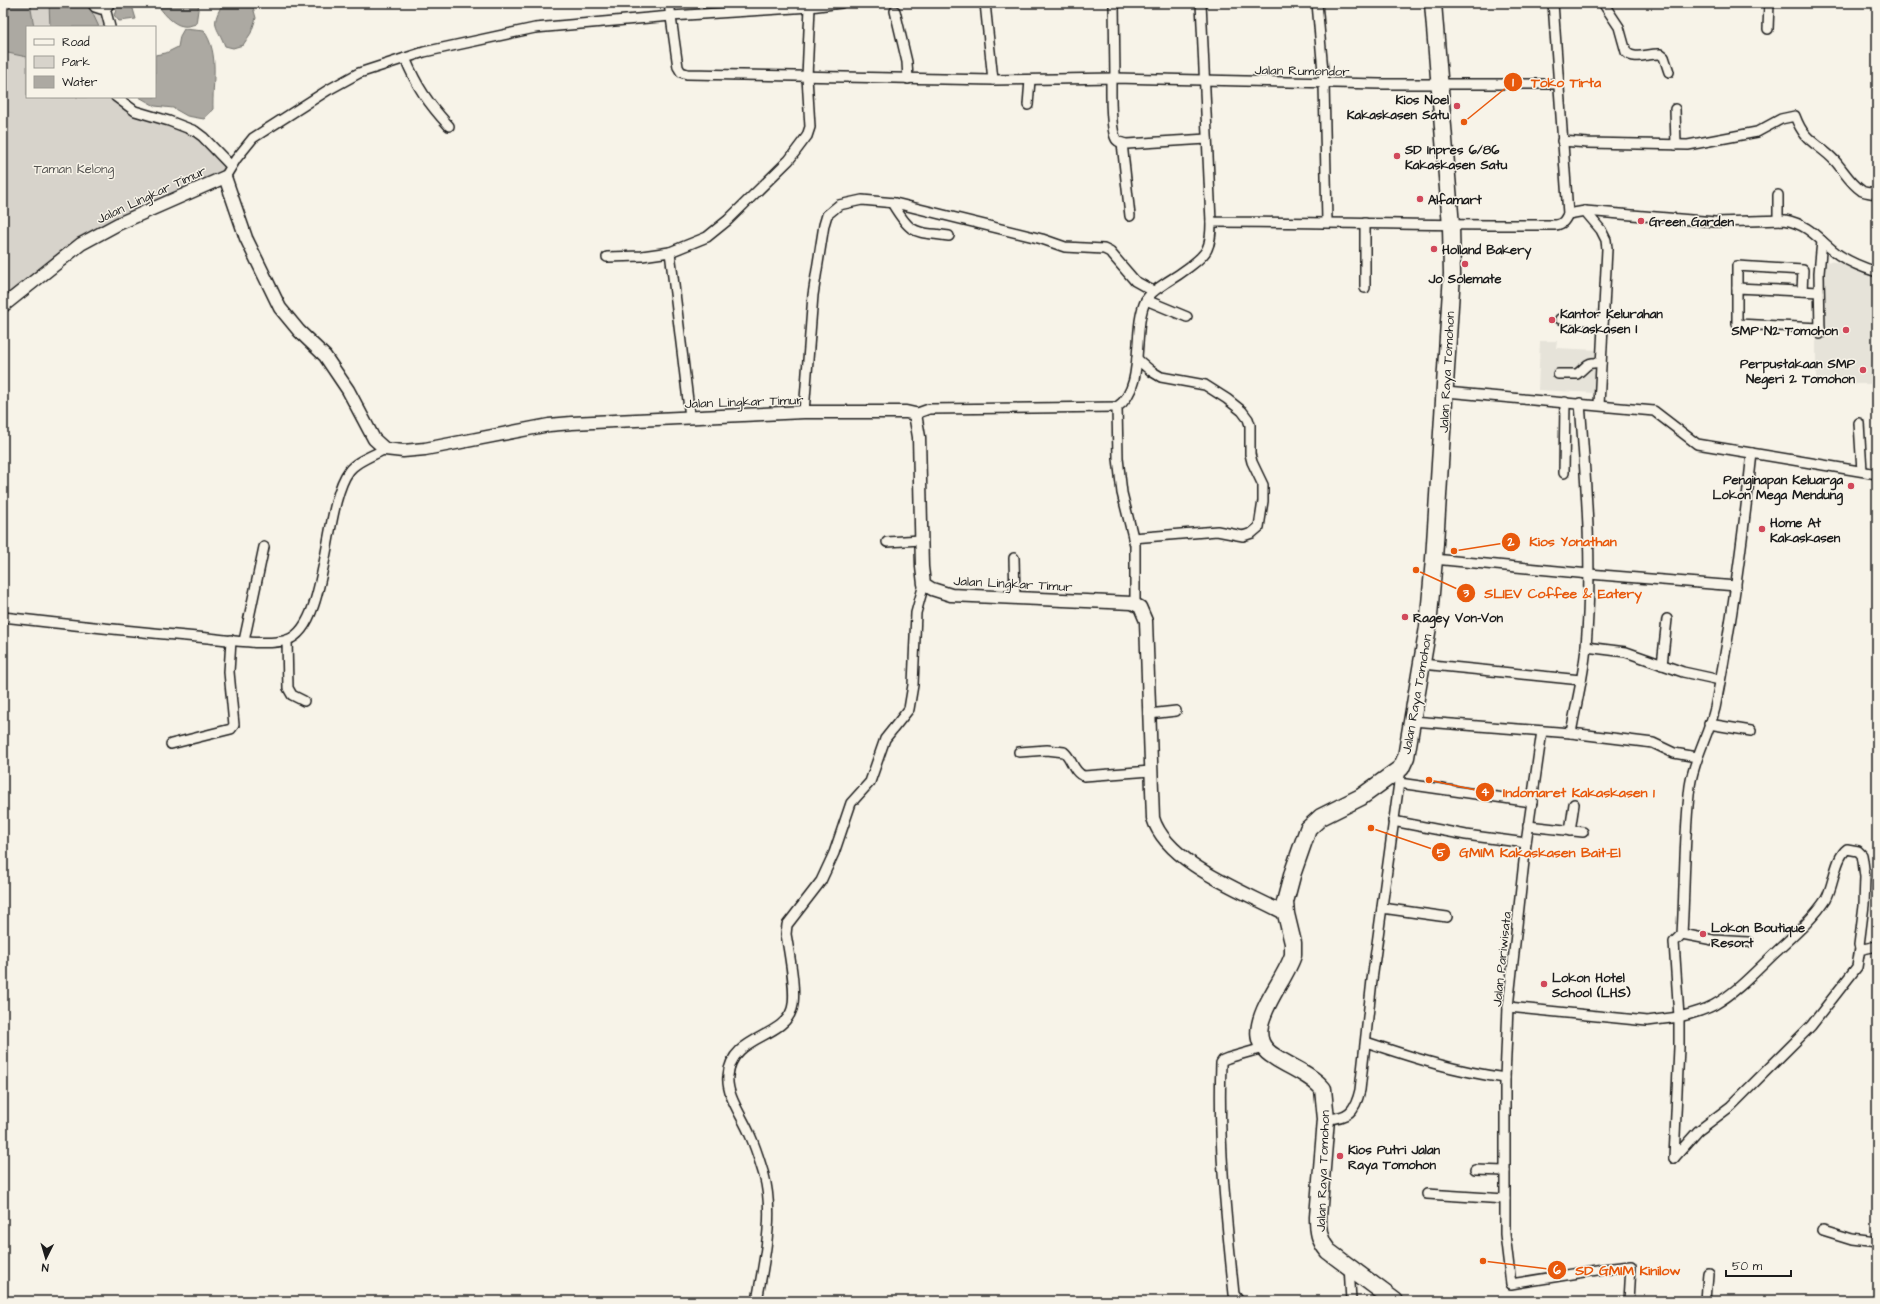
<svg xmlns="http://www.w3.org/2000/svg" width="1880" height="1304" viewBox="0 0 1880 1304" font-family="'Architects Daughter',sans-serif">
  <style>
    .built { fill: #e6e3d9 }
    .green { fill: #d7d3cb; stroke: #7a7874 }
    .water { fill: #aca9a2; stroke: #72716c }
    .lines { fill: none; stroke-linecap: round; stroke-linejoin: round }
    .street-casing { stroke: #1c1c1c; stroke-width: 12 }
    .secondary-casing { stroke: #1c1c1c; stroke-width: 15 }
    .highway-casing { stroke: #1c1c1c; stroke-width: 19 }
    .street { stroke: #f7f3e8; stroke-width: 9 }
    .secondary { stroke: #f7f3e8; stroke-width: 12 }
    .highway { stroke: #f7f3e8; stroke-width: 16 }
    .poi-dot { fill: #d1495b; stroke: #f7f3e8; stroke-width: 1.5 }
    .labels { text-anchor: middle; stroke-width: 3; stroke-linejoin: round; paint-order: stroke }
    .street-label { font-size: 13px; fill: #1c1c1c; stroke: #f7f3e8 }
    .poi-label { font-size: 13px; font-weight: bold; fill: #1c1c1c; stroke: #f7f3e8; text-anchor: start }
    .park-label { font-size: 13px; fill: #545351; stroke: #f7f3e8 }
    .leader { fill: none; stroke: #e8590c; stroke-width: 1.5 }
    .callout-dot { fill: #e8590c; stroke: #f7f3e8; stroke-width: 1.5 }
    .mark-label { font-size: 12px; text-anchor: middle; font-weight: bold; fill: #fff }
    .callout-label { font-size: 14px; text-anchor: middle; font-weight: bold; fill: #e8590c; stroke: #f7f3e8; stroke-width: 3; stroke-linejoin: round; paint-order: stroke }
  </style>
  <rect width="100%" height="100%" fill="#f7f3e8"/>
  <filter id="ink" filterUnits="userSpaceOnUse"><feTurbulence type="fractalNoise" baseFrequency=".025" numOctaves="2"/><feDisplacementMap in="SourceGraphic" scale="8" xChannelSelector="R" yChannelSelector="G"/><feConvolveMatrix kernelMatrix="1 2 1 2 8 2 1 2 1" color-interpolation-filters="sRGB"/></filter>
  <g filter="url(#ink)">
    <g class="built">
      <polygon points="1816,261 1842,262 1877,276 1877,384 1816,384"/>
      <polygon points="1540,341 1557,341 1556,348 1597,350 1595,393 1538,390"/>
    </g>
    <polygon class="green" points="3,3 116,3 108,17 108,27 27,27 27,97 117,97 121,101 203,137 217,151 236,159 224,177 118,224 3,306"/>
    <g class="water">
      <polygon points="3,3 32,3 31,9 34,27 27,27 27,57 3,52 3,37 6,33 3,18"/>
      <polygon points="49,3 57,3 59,7 63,7 65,3 86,3 92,12 99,27 50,27"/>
      <polygon points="119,3 136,3 133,9 136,19 119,21 114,15"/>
      <path d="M157,3H199L196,24C192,25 187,27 183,26C173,25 161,11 157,3Z"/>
      <path d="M222,5L253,7L256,18L251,33L243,45L233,48L225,46C217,25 210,27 222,5Z"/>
      <path d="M184,29L204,31C220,54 212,83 213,109L204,119L187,116L173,108L155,106L139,97H155V55L166,53L178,47L180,36Z"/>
    </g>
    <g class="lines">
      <g class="street-casing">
        <g id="street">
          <polyline points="92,3 95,7 101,9 107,7 110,3"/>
          <polyline points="669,3 678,67 681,72 687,74 993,80 1115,78 1380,84 1559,84"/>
          <polyline points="985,3 993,80"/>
          <polyline points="1114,3 1115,78"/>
          <path d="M1201,3L1211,222C1326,222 1441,226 1556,225C1563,224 1565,220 1568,214L1553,3"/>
          <polyline points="1317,3 1324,83 1327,222"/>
          <path d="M1603,3L1619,27L1626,52C1635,61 1648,53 1660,54L1664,57L1669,72"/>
          <polyline points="105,8 110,27"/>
          <polyline points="895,11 907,62 908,79"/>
          <polyline points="1768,29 1769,3"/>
          <path d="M405,58C417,87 428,103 449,126"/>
          <path d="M1111,79C1111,92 1110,129 1116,139C1118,143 1124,143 1127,144L1207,139"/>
          <polyline points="116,97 135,111 169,121 195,131 203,137 231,166"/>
          <polyline points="1028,105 1030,80"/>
          <polyline points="1675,109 1676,145"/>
          <path d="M1562,141L1588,143L1688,145L1757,132L1781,119L1795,116C1805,143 1817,142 1835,161C1844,171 1850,183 1862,191C1866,193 1872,193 1877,194"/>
          <polyline points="1122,143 1130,216"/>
          <polyline points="225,177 236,159 253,138 328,90 359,73 424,52 535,28 671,16 810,7 841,3"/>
          <polyline points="1778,195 1778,219"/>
          <path d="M892,203C912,236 913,231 949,236"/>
          <path d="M1585,211L1715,222L1785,220C1811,225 1819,241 1839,255C1851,263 1864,268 1877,272"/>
          <polyline points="1568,214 1585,211 1601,230 1606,240 1607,249 1599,405"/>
          <polyline points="670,252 707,237 728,220 789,160 807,136 810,127 807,77 810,7"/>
          <polyline points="607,257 642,256 670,252 690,417"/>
          <polyline points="1365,288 1365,223"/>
          <polyline points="1737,288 1737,266 1803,270 1802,291"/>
          <polyline points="1819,292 1737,288 1737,324 1820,328"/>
          <polyline points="1146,300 1187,317"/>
          <polyline points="1560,319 1603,321"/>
          <polyline points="1820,334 1819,273 1822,241"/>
          <path d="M1558,374H1577C1589,365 1585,362 1601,363"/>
          <polyline points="1446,392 1654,411 1697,444 1877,474"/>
          <polyline points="804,412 813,295 824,225 827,215 839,205 862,200 895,203 1042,239 1065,247 1104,249 1110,252 1135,281 1153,291"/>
          <polyline points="915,414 929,409 1117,407"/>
          <polyline points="1859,423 1862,471"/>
          <path d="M1752,453C1743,538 1732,624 1715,708C1709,734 1694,758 1690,786C1684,834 1685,885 1682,934L1674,942L1679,1017C1691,1014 1703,1011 1714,1005C1737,992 1756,971 1776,952C1793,936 1813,919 1826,899C1834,885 1835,858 1847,849L1858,851L1862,855L1863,861L1865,877L1864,905L1859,945L1863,949L1877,946"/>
          <polyline points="1564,473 1565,402"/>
          <polyline points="1133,538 1217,531 1243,536 1252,533 1259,527 1263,501 1263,485 1252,462 1250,454 1250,425 1248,419 1242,411 1227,399 1205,385 1161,377 1151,371 1137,359"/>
          <polyline points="887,542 921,540"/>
          <polyline points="1014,558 1015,598"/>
          <polyline points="1434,559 1589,574 1736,586"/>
          <path d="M1135,605V545L1122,493L1118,458L1117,407C1147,387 1131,329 1146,300C1151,291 1159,288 1167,282C1177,276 1203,259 1207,249C1211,241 1211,231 1211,222"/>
          <path d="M3,617C71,625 140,632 208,638C228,640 268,646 287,640C329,627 323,505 349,471C356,461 374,455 385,449"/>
          <polyline points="287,640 288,688 292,695 304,701"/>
          <polyline points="244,641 264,547"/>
          <polyline points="1586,647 1626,652 1683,672 1720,680"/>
          <polyline points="1422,664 1581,680"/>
          <polyline points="1662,665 1667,619"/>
          <polyline points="1149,714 1176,711"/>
          <polyline points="1412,721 1571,733 1653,743 1674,753 1697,757"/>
          <polyline points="1709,724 1751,731"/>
          <polyline points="1542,731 1526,843 1508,1007 1505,1078 1505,1234 1511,1284 1603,1269 1631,1266 1629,1301"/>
          <path d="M1571,733C1576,704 1584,675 1586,646C1593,565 1586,484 1580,403"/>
          <polyline points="171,744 231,729 234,725 229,672 231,640"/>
          <path d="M1019,752L1047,750L1064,752C1072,758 1073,773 1084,776L1151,771"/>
          <polyline points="1399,783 1532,802"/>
          <polyline points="1393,821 1466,835 1526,843"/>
          <polyline points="1528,826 1583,832"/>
          <polyline points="1570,831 1574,804"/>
          <polyline points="1382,908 1447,917"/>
          <polyline points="1682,934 1713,940 1748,942"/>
          <polyline points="1508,1007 1647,1021 1679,1017 1679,1047 1674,1158"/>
          <path d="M1366,1042C1414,1058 1454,1071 1505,1078"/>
          <path d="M1326,1119C1348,1118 1355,1112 1360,1090L1372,980L1401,768"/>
          <polyline points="1674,1158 1698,1131 1731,1106 1811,1026 1857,967 1860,948"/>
          <polyline points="1475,1170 1505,1171"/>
          <polyline points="1427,1194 1505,1199"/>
          <polyline points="1823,1231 1852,1240 1877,1243"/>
          <polyline points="1349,1265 1351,1301"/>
          <path d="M757,1301C764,1261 775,1215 764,1175C760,1162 756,1148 750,1135C743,1117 726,1096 728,1076C731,1035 783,1039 792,1009C797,992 789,953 786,934L787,925L821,881L834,853L851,803L870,782L885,739L909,709L913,685L916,613L924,584"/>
          <path d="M1239,1301L1234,1294C1226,1217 1218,1141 1221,1063L1223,1060L1228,1058L1263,1048"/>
          <polyline points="1706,1301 1708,1273"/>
        </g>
      </g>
      <g class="secondary-casing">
        <path id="secondary" d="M3,306L81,244L118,224L225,177L246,238L280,308L299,331L325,356L348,390L374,439L385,449L403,451L425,449L549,425L572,423L804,412H906L915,414L919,437L922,567L924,584L932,589L951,595L1132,603L1140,607L1146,621L1153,818C1167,864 1246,892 1286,914"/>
      </g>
      <g class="highway-casing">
        <path id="highway" d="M1395,1301L1328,1251C1319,1240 1318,1231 1318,1217L1326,1119L1323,1089C1312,1075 1290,1067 1275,1057C1234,1034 1285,984 1293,955V943L1286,914L1285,902L1293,872L1308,829L1321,817L1361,797L1401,768L1406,757L1428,627L1434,559L1452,274L1451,226L1433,3"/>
      </g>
      <use href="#street" class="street"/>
      <use href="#secondary" class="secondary"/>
      <use href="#highway" class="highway"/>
    </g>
  </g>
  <g class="poi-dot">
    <circle cx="1457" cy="106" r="4"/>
    <circle cx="1397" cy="156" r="4"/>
    <circle cx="1420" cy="199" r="4"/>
    <circle cx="1641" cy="221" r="4"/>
    <circle cx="1434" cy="249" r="4"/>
    <circle cx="1465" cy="264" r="4"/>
    <circle cx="1552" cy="320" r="4"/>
    <circle cx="1846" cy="330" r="4"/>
    <circle cx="1863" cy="370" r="4"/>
    <circle cx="1851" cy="486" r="4"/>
    <circle cx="1762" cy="529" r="4"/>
    <circle cx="1405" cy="617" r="4"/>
    <circle cx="1703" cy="934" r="4"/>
    <circle cx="1544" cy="984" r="4"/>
    <circle cx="1340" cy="1156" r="4"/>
  </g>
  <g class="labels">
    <g class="street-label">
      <text transform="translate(1302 70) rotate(1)" y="5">Jalan Rumondor</text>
      <text transform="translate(151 194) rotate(-25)" y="5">Jalan Lingkar Timur</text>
      <text transform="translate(1446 372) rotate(-87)" y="5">Jalan Raya Tomohon</text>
      <text transform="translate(744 401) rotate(-2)" y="5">Jalan Lingkar Timur</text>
      <text transform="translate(1013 583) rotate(3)" y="5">Jalan Lingkar Timur</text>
      <text transform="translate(1416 694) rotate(-80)" y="5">Jalan Raya Tomohon</text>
      <text transform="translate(1501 959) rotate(-84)" y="5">Jalan Pariwisata</text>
      <text transform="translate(1322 1171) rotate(-88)" y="5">Jalan Raya Tomohon</text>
    </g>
    <g class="poi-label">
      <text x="1449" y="104" text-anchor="end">Kios Noel<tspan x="1449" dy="15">Kakaskasen Satu</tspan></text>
      <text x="1405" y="154">SD Inpres 6/86<tspan x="1405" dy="15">Kakaskasen Satu</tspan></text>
      <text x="1428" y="204">Alfamart</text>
      <text x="1649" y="226">Green Garden</text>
      <text x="1442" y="254">Holland Bakery</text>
      <text x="1465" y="283" text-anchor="middle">Jo Solemate</text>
      <text x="1560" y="318">Kantor Kelurahan<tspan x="1560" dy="15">Kakaskasen I</tspan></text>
      <text x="1838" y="335" text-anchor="end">SMP N2 Tomohon</text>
      <text x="1855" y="368" text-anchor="end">Perpustakaan SMP<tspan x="1855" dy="15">Negeri 2 Tomohon</tspan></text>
      <text x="1843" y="484" text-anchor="end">Penginapan Keluarga<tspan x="1843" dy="15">Lokon Mega Mendung</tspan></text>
      <text x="1770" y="527">Home At<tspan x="1770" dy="15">Kakaskasen</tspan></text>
      <text x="1413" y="622">Ragey Von-Von</text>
      <text x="1711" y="932">Lokon Boutique<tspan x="1711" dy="15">Resort</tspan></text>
      <text x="1552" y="982">Lokon Hotel<tspan x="1552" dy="15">School (LHS)</tspan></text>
      <text x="1348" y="1154">Kios Putri Jalan<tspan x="1348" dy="15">Raya Tomohon</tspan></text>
    </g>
    <g class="park-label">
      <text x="74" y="173">Taman Kelong</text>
    </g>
  </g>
  <path class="leader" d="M1464 122L1513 82M1454 551L1511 542M1416 570L1466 593M1429 780L1485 792M1371 828L1441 852M1483 1261L1557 1270"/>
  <g class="callout-dot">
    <circle cx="1464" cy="122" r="4"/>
    <circle cx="1454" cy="551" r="4"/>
    <circle cx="1416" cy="570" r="4"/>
    <circle cx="1429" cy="780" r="4"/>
    <circle cx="1371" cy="828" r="4"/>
    <circle cx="1483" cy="1261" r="4"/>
    <circle cx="1513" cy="82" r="10"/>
    <circle cx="1511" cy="542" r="10"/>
    <circle cx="1466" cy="593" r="10"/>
    <circle cx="1485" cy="792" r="10"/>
    <circle cx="1441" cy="852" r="10"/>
    <circle cx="1557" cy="1270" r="10"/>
  </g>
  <g class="mark-label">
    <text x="1513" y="86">1</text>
    <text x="1511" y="546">2</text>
    <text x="1466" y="597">3</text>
    <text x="1485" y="796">4</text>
    <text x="1441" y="857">5</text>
    <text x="1557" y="1274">6</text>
  </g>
  <g class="callout-label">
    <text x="1566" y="87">Toko Tirta</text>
    <text x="1573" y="546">Kios Yonathan</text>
    <text x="1563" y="598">SLIEV Coffee &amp; Eatery</text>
    <text x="1579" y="797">Indomaret Kakaskasen 1</text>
    <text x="1540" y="857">GMIM Kakaskasen Bait-El</text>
    <text x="1628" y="1275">SD GMIM Kinilow</text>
  </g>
  <rect width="1880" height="1304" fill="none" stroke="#f7f3e8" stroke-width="16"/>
  <rect x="8" y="8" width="1864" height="1288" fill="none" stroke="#1c1c1c" stroke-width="1.5" filter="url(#ink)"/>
  <rect x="26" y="26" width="130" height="72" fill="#f7f3e8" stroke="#9f9d96"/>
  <rect x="34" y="39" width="20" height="6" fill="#f7f3e8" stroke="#9f9d96"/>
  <text x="62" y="46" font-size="12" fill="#1c1c1c">Road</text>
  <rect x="34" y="56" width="20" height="12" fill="#d7d3cb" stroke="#9f9d96"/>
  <text x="62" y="66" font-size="12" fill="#1c1c1c">Park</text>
  <rect x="34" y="76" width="20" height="12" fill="#aca9a2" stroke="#9f9d96"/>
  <text x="62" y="86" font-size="12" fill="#1c1c1c">Water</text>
  <g transform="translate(46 1258) rotate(185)" stroke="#f7f3e8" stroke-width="3" paint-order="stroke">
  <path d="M0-3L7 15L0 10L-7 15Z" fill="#1c1c1c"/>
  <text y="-6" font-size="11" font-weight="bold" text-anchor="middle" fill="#1c1c1c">N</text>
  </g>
  <path d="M1726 1270v6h65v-6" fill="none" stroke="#1c1c1c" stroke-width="2"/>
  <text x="1732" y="1270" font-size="12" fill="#1c1c1c" stroke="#f7f3e8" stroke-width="3" paint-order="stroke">50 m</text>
</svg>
